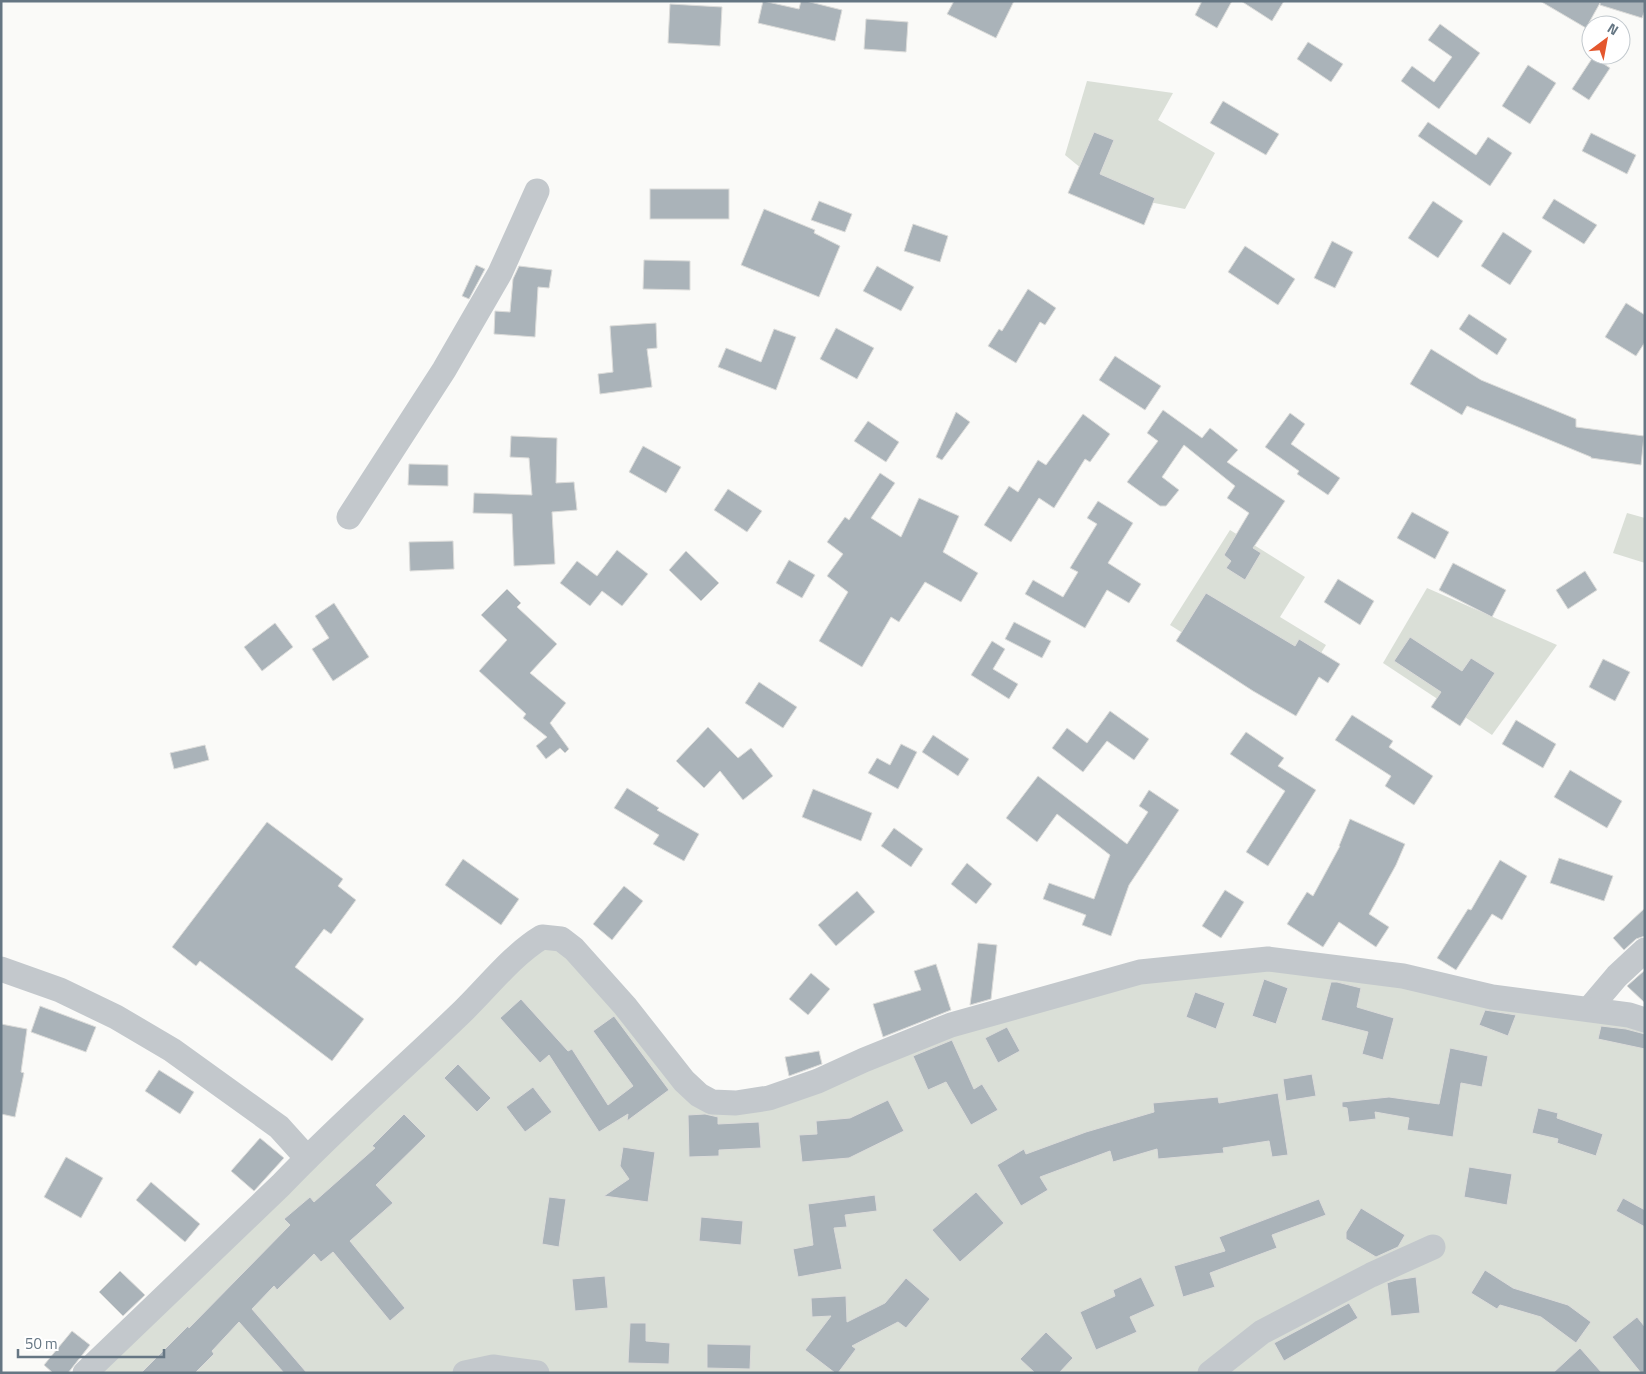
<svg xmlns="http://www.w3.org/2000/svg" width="1646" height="1374" viewBox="0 0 1646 1374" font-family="'Titillium Web',sans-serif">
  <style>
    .green { fill: #dadfd7 }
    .building { fill: #aab3b9; stroke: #dcdcda }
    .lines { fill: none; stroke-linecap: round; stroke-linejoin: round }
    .minor { stroke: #c3c8cc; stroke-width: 25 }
  </style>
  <rect width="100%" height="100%" fill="#fafaf8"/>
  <g class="green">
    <polygon points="1087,81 1173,93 1158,120 1215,153 1185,209 1139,200 1087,173 1065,155"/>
    <polygon points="1627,513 1645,518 1645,563 1613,553"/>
    <polygon points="1230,530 1305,577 1280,617 1326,645 1291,701 1170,625"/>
    <polygon points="1427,588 1557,645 1492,735 1383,663"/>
    <polygon points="549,939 684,1079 738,1102 1089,988 1267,963 1645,1013 1645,1373 92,1373"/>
  </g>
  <g class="building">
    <polygon points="763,1 799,9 801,1 806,1 842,10 835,41 758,23"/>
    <polygon points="954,1 1014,1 996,38 947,14"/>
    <polygon points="1202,1 1232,1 1217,28 1195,15"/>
    <polygon points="1241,1 1284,1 1272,21"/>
    <polygon points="1540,1 1645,1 1645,10 1642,18 1600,5 1600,3 1586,28"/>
    <polygon points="670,4 722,7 720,46 668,43"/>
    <polygon points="866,19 908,22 906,52 864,49"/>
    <polygon points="1440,24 1480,53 1439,109 1401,81 1412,66 1434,82 1452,57 1428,40"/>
    <polygon points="1308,42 1343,64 1331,82 1297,59"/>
    <polygon points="1593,57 1610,68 1589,100 1572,89"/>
    <polygon points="1528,65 1556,83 1530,124 1502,106"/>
    <polygon points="1223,101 1279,134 1266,155 1210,123"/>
    <polygon points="1428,122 1476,155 1488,137 1512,153 1490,186 1418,136"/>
    <polygon points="1094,132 1114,140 1100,174 1155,198 1144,225 1068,193"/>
    <polygon points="1591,133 1636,155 1627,174 1582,151"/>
    <rect x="650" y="189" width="79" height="30"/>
    <polygon points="1554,199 1597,225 1584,244 1542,218"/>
    <polygon points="819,201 852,214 845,232 811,220"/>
    <polygon points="1433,201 1463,221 1438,258 1408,238"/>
    <polygon points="764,209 815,230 814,233 840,246 819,297 741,265"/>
    <polygon points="913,224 948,236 940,262 904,251"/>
    <polygon points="1503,232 1532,251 1510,285 1481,266"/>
    <polygon points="1332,241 1353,252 1335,288 1314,278"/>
    <polygon points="1245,246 1295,279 1278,305 1228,272"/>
    <polygon points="644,260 690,261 690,290 643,289"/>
    <polygon points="476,265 485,269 469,299 462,296"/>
    <polygon points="519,266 552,270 549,288 538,287 535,337 494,334 495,311 510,312 513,279"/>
    <polygon points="877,266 914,287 901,311 863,291"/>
    <polygon points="1028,289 1056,308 1045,325 1040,322 1016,363 988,346 999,329 1002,331"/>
    <polygon points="1626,303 1645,315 1645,342 1636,356 1605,337"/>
    <polygon points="1469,314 1507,339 1497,355 1459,329"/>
    <polygon points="656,323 657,348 647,349 652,387 600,394 598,374 613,372 610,326"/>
    <polygon points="836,328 874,348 857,379 820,359"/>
    <polygon points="774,329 796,337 776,390 718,367 726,348 761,362"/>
    <polygon points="1431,349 1481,380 1576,419 1576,427 1644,436 1641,465 1591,458 1591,457 1467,406 1462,415 1410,384"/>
    <polygon points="1115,356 1161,386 1145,410 1099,380"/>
    <polygon points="1163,410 1202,438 1210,428 1238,450 1227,462 1285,501 1253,548 1261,553 1245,580 1226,568 1231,561 1224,555 1249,513 1227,498 1235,486 1184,445 1162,477 1179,490 1166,506 1160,506 1127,482 1158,441 1147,433"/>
    <polygon points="956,412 970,422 942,460 936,457"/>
    <polygon points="1290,413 1305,424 1291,444 1340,478 1328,495 1297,474 1299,471 1265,447"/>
    <polygon points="1083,414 1110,434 1090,462 1085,459 1054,508 1039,498 1011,542 984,525 1009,486 1018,492 1038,460 1046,465"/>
    <polygon points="868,421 899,442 886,462 854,441"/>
    <polygon points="511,436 557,438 556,483 574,482 577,510 552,512 555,564 514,566 512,514 473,513 474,493 532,495 529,458 510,457"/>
    <polygon points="643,446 681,467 666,493 629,472"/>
    <polygon points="409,464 448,465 448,486 408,485"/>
    <polygon points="880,473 895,483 871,518 901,537 919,498 959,516 943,552 978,573 961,602 925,582 899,622 891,617 862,667 819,641 848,592 827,576 843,554 827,542 845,517 849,520"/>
    <polygon points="728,489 762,511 747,532 714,510"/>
    <polygon points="1098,501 1133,523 1108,563 1141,584 1129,603 1107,590 1085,628 1025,594 1033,580 1063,597 1078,572 1070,568 1097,524 1087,518"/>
    <polygon points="1412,512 1449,532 1435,559 1397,538"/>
    <polygon points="453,541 454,569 410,571 409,542"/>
    <polygon points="617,550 648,574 622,606 602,591 590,606 560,583 577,561 597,576"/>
    <polygon points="686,551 719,583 701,601 669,570"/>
    <polygon points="789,560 815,575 802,598 776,583"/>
    <polygon points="1453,563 1506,590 1492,617 1439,590"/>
    <polygon points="1585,571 1597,590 1568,609 1556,590"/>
    <polygon points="1338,579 1374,601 1360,625 1324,602"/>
    <polygon points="507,589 521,603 517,607 557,644 530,673 566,703 550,723 569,749 565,753 560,748 546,759 536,746 547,737 523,718 526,714 479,671 507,640 481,615"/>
    <polygon points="1206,593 1295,646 1299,639 1340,664 1328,683 1319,677 1296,716 1253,691 1176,641"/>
    <polygon points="334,603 369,657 333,681 312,649 329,638 315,616"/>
    <polygon points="1014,622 1051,641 1042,658 1005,639"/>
    <polygon points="275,623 293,647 262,671 244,647"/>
    <polygon points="1410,637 1462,671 1471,658 1495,673 1460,726 1431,707 1441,692 1394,661"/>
    <polygon points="992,641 1005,649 993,669 1018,684 1009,699 971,675"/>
    <polygon points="1603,659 1630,672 1615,701 1589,687"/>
    <polygon points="759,682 797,707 783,728 745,703"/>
    <polygon points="1110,711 1149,739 1134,760 1107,741 1083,772 1052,748 1067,728 1087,743"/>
    <polygon points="1352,715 1393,741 1389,747 1433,776 1414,805 1385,786 1391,776 1335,740"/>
    <polygon points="1516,720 1556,744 1543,768 1502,744"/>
    <polygon points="708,727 738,758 751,748 773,776 743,800 720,771 704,788 676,761"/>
    <polygon points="1246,732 1284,758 1278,766 1316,790 1268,866 1246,852 1285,791 1230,754"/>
    <polygon points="933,735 969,759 958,776 922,752"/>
    <polygon points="901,744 917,752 898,789 868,773 877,758 890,765"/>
    <polygon points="205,745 209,760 174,769 170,753"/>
    <polygon points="1570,770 1622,801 1607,828 1554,797"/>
    <polygon points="1038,776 1127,844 1148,812 1139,806 1149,790 1179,810 1129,885 1111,936 1082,925 1086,915 1043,899 1049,883 1094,899 1110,855 1057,814 1037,842 1006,818"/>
    <polygon points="627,788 659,808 657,810 699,834 684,861 653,844 659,835 614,808"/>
    <polygon points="813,789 872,813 861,841 802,817"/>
    <polygon points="1350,819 1405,844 1396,865 1369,914 1389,927 1376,947 1339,922 1323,947 1287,924 1307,892 1313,896 1340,846 1339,846"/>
    <polygon points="267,822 343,879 338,886 356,900 331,934 324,929 295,967 364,1019 332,1061 200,961 196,966 172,947"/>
    <polygon points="894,828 923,849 911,867 881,846"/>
    <polygon points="1559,858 1613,876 1604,901 1550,883"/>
    <polygon points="463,859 519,899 501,925 445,885"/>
    <polygon points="1500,860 1527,876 1502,920 1492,914 1456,970 1437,958 1468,909 1471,910"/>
    <polygon points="967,863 992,884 976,904 951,884"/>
    <polygon points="624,886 643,901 612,940 593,924"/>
    <polygon points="1225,890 1244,902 1221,938 1202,926"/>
    <polygon points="857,891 875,912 836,946 818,925"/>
    <polygon points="1645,908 1645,936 1636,939 1624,950 1613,938"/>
    <polygon points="978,943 997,945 991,999 970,1005"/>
    <polygon points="936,964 951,1010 883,1037 873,1004 921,990 914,971"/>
    <polygon points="1645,970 1645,1003 1627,986"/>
    <polygon points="811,973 830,989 808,1015 789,999"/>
    <polygon points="1264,979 1288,988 1276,1024 1252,1016"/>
    <polygon points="1331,982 1337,982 1361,988 1357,1007 1394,1018 1383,1060 1362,1054 1368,1032 1321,1020"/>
    <polygon points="1195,992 1225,1003 1216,1029 1186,1017"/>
    <polygon points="521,999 568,1051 572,1049 608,1105 633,1086 593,1031 614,1016 669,1090 627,1121 628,1114 599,1132 549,1055 540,1063 500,1018"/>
    <polygon points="40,1006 96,1027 86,1052 31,1032"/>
    <polygon points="1485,1010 1516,1015 1508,1036 1479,1025"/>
    <polygon points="1,1024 27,1029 21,1072 24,1073 15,1117 1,1114"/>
    <polygon points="1601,1026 1626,1029 1645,1034 1645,1049 1598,1039"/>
    <polygon points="1007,1027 1020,1051 998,1063 985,1038"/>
    <polygon points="952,1040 974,1089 982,1084 998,1110 971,1125 946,1082 928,1090 913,1056"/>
    <polygon points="1450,1048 1488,1056 1482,1087 1461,1083 1453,1137 1407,1130 1409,1118 1375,1112 1376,1119 1349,1122 1347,1108 1342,1107 1342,1102 1389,1097 1439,1104"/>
    <polygon points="819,1051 822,1064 789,1076 785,1057"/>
    <polygon points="458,1064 491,1098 477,1112 444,1078"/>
    <polygon points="159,1070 194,1092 180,1114 145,1091"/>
    <polygon points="1312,1074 1316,1096 1286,1101 1283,1079"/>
    <polygon points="533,1087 552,1112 525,1132 506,1107"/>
    <polygon points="1278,1093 1288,1155 1272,1157 1269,1141 1223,1148 1224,1153 1158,1159 1157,1149 1113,1162 1110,1151 1040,1177 1048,1190 1021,1206 997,1165 1024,1149 1026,1154 1086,1132 1154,1112 1153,1103 1218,1097 1219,1103"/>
    <polygon points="888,1100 904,1131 849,1158 802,1162 799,1135 817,1134 816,1121 850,1118"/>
    <polygon points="1538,1108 1558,1113 1557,1118 1603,1134 1596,1156 1557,1143 1558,1139 1532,1133"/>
    <polygon points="404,1114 426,1136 376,1185 393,1203 350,1241 405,1308 390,1321 333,1252 321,1262 314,1254 277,1290 274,1286 252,1309 307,1373 284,1373 239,1322 212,1351 214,1354 195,1373 141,1373 188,1326 189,1328 290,1225 284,1219 310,1197 314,1202 375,1148 372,1146"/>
    <polygon points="705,1114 718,1117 718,1124 759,1122 761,1148 719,1150 719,1156 689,1157 688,1115"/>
    <polygon points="260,1138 284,1158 254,1191 231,1171"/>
    <polygon points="623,1147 655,1152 648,1202 604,1196 629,1179 620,1166"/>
    <polygon points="66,1157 103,1178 81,1218 44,1197"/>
    <polygon points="1469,1167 1512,1174 1507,1205 1464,1197"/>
    <polygon points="151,1182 200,1224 185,1242 136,1200"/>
    <polygon points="976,1192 1004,1223 960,1262 932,1230"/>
    <polygon points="875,1195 877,1211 845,1215 847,1227 834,1228 842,1269 798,1277 793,1249 813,1245 808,1204"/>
    <polygon points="549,1197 566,1199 559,1247 542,1244"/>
    <polygon points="1623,1198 1645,1210 1645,1227 1616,1211"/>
    <polygon points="1319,1199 1326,1215 1272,1235 1277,1248 1210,1273 1215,1287 1183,1297 1174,1266 1225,1251 1219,1237"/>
    <polygon points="1361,1208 1405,1235 1398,1247 1376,1257 1346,1239 1346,1232"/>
    <polygon points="701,1217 743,1221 741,1245 699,1241"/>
    <polygon points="1485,1270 1513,1288 1568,1305 1591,1322 1576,1343 1541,1317 1500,1305 1497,1309 1471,1293"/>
    <polygon points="120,1271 145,1295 123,1316 99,1292"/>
    <polygon points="605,1276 608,1308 575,1311 572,1279"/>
    <polygon points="1141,1277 1155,1306 1130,1317 1137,1332 1096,1350 1080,1312 1115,1296 1113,1290"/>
    <polygon points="1416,1277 1420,1313 1391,1316 1387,1283 1396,1280"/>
    <polygon points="906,1278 930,1299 906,1328 898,1322 852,1346 856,1349 838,1373 835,1373 805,1350 831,1316 812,1317 811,1298 846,1296 847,1322 885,1303"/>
    <polygon points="1349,1303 1358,1318 1284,1361 1274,1343"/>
    <polygon points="1637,1317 1645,1327 1645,1373 1641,1373 1612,1337"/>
    <polygon points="630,1323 646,1323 646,1341 670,1343 669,1364 628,1363"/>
    <polygon points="72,1331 90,1345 68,1373 53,1373 44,1365"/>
    <polygon points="1046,1332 1073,1358 1059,1373 1035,1373 1020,1359"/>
    <polygon points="707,1344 751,1345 750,1369 707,1368"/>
    <polygon points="1580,1348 1602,1373 1553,1373"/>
  </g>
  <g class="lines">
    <g class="minor">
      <polyline points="349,517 444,370 500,273 537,191"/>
      <polyline points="1,969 60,990 116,1017 172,1050 279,1127 307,1158"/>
      <polyline points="1589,1009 1617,976 1645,950"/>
      <path d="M85,1373L281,1185C338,1125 402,1070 462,1012C487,988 512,955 542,937L561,939L574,949L625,1006L684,1081L699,1095L712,1102L736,1103L769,1098L818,1081L864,1060L951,1025L1140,972L1268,959L1403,976L1492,997L1629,1015L1645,1020"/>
      <polyline points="465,1373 493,1367 537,1373"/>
      <polyline points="1210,1373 1262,1332 1371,1275 1433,1247"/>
    </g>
  </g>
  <rect width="1646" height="1374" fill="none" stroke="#657683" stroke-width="5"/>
  <g transform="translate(1606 40) rotate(32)"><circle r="24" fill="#ffffff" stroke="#c1c8cd"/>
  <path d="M0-4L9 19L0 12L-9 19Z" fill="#e4572e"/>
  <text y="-8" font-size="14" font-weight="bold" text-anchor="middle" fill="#657683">N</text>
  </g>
  <path d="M18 1349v8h146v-8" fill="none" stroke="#657683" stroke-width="2.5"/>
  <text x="25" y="1349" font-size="15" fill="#657683" stroke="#ffffff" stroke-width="4" paint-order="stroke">50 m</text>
</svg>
